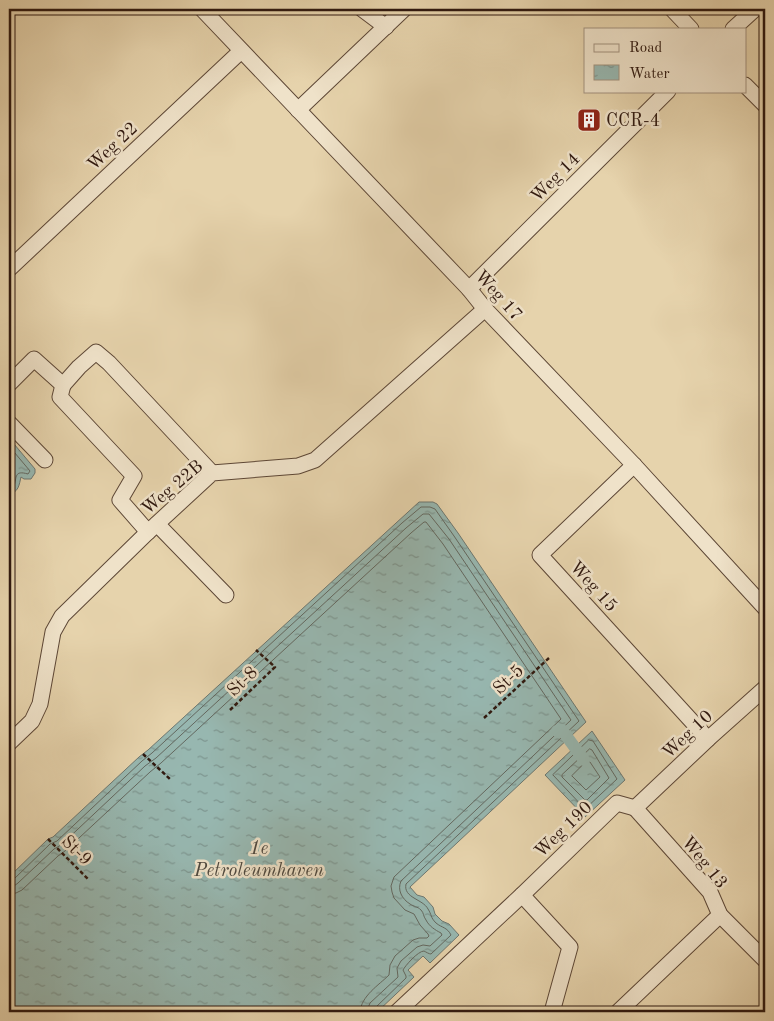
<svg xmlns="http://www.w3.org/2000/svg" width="774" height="1021" viewBox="0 0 774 1021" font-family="'Old Standard TT',serif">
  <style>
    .water { fill: url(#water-ripples); stroke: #6d7770 }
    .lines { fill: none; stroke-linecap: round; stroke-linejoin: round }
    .shore { stroke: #636860; stroke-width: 1 }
    .canal { stroke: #97b7b0; stroke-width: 12 }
    .minor-casing { stroke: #5d4736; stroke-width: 17 }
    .path { stroke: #2f180f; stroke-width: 2.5; stroke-dasharray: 4 2.5; stroke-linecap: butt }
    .minor { stroke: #efe2c9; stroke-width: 15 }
    .labels { text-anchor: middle; stroke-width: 5; stroke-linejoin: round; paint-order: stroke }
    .poi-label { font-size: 18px; fill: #2f180f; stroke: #efe2c9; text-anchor: start }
    .street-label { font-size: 18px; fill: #2f180f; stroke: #efe2c9 }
    .water-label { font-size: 19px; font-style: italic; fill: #4e483f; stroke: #efe2c9 }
  </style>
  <defs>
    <pattern id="water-ripples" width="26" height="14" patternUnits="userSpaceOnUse" patternTransform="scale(1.25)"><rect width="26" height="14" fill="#97b7b0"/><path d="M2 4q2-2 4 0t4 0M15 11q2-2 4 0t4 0" fill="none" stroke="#7c948e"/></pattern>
  </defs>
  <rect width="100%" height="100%" fill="#e6d3ac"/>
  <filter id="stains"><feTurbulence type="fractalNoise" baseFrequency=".004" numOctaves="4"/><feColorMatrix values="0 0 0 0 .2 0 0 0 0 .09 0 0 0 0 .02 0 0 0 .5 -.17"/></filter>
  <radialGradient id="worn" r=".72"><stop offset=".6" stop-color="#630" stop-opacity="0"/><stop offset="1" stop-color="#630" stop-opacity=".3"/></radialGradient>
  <g class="water">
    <path d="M9,438L35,469V473L31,479H24L21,477C19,485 19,492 9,494Z"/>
    <polygon points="419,502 433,502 437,504 458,533 586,722 410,887 417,895 424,897 433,907 435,914 442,921 449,924 459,935 430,963 423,956 408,970 414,977 377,1012 9,1012 9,877 48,839 53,837 139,757 148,750"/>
    <polygon points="592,731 625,780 585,817 545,775"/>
  </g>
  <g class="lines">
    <g class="shore">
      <path d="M9,446L30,471L28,474C14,470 17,477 14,486L9,489"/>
      <polygon points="589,740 593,741 617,779 585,809 553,775"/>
      <polygon points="590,749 592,750 609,778 587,800 585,800 562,777 562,775"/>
      <polygon points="587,761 590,762 600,777 586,790 572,776"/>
      <path d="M9,880L14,879L50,844L57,841L142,761L152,753L402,523L421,507H430L435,509L454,536L579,721L406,884C403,898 423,899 428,909C432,915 430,917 436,923C442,928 447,927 451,935L431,954C429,954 426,952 424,951C418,951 405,966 403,970L406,976V978L376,1007L374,1012"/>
      <path d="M9,886H14L18,883L54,849L61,845L145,766L156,758L406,528L423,514H429L449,539L571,720L401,881C397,890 402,899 410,904C414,907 417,906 421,910C424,913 423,916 426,920C429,926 435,930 441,933L442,935L430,946L423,945L417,947L401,961L397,968L398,977L370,1003L368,1008V1012"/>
      <path d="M9,894L16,893L22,890L58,856L65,851L150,772L161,763L411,533L424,522H426L443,544L561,719L394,877L391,886L392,892L394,898L405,910L414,914L420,925L428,934L429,936L427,938H419L413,940L395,956L390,965L389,975C379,985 361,996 360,1012"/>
    </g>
    <polyline class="canal" points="557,731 562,730 584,760"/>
    <g class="minor-casing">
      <g id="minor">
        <polyline points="202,9 469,289 485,309 634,465 765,608"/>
        <polyline points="362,9 386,27"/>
        <polyline points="672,9 691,29"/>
        <polyline points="733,29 755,9"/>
        <polyline points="745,85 765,105"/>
        <polyline points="298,110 404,9"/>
        <polyline points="9,269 241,51"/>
        <polyline points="469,289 668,91"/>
        <polyline points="9,384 34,359 63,385 79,367 96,352 109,363 212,473"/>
        <polyline points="63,385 60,397 134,476 120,500 148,532"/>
        <polyline points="9,423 45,460"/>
        <polyline points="634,465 540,555 708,739"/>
        <polyline points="157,524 226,595"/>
        <polyline points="9,743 32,721 40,704 53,632 62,616 148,532 212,473 298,466 315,460 485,309"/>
        <polyline points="635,808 710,892 720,915 765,960"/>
        <polyline points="635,808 708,739 765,688"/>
        <polyline points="522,895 570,947 552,1012"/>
        <polyline points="397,1012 522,895 617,803 635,808"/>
        <polyline points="618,1012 720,915"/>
      </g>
    </g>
    <g class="path">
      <polyline points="230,710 275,667 256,650"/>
      <polyline points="484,718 549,658"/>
      <polyline points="143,754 170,779"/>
      <polyline points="48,839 88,879"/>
    </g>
    <use href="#minor" class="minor"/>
  </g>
  <defs>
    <g id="building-square" transform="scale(1.25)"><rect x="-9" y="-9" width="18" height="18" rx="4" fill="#8f2418" stroke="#efe2c9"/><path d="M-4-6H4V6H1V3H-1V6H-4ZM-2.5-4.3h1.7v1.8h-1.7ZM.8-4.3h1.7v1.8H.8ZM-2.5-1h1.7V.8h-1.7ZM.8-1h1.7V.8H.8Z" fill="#fff"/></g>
  </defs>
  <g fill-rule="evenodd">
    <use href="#building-square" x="589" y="120"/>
  </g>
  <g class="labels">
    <g class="poi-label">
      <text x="606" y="126">CCR-4</text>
    </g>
    <g class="street-label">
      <text transform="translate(112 146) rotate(-43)" y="6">Weg 22</text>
      <text transform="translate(555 177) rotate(-45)" y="6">Weg 14</text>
      <text transform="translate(499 295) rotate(48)" y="6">Weg 17</text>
      <text transform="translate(172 487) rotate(-40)" y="6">Weg 22B</text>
      <text transform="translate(594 586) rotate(48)" y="6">Weg 15</text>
      <text transform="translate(508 679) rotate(-43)" y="6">St-5</text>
      <text transform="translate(242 681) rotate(-44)" y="6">St-8</text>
      <text transform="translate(687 734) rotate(-43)" y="6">Weg 10</text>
      <text transform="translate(563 829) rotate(-44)" y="6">Weg 190</text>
      <text transform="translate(77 850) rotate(45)" y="6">St-9</text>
      <text transform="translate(705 862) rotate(51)" y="6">Weg 13</text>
    </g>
    <g class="water-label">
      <text x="259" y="854">1e<tspan x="259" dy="22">Petroleumhaven</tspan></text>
    </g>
  </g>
  <rect width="774" height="1021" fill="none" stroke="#e6d3ac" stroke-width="30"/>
  <rect x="10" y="10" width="754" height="1001" fill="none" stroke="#2f180f" stroke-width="2.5"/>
  <rect x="15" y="15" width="744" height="991" fill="none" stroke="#2f180f"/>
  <rect x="584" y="28" width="162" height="65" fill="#efe2c9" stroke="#a2917f"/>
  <rect x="594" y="44" width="25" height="8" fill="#efe2c9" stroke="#a2917f"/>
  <text x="629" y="52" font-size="15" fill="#2f180f">Road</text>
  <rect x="594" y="65" width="25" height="15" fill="url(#water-ripples)" stroke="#a2917f"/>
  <text x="629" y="78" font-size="15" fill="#2f180f">Water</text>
  <rect width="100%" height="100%" filter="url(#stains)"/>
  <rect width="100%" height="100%" fill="url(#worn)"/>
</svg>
